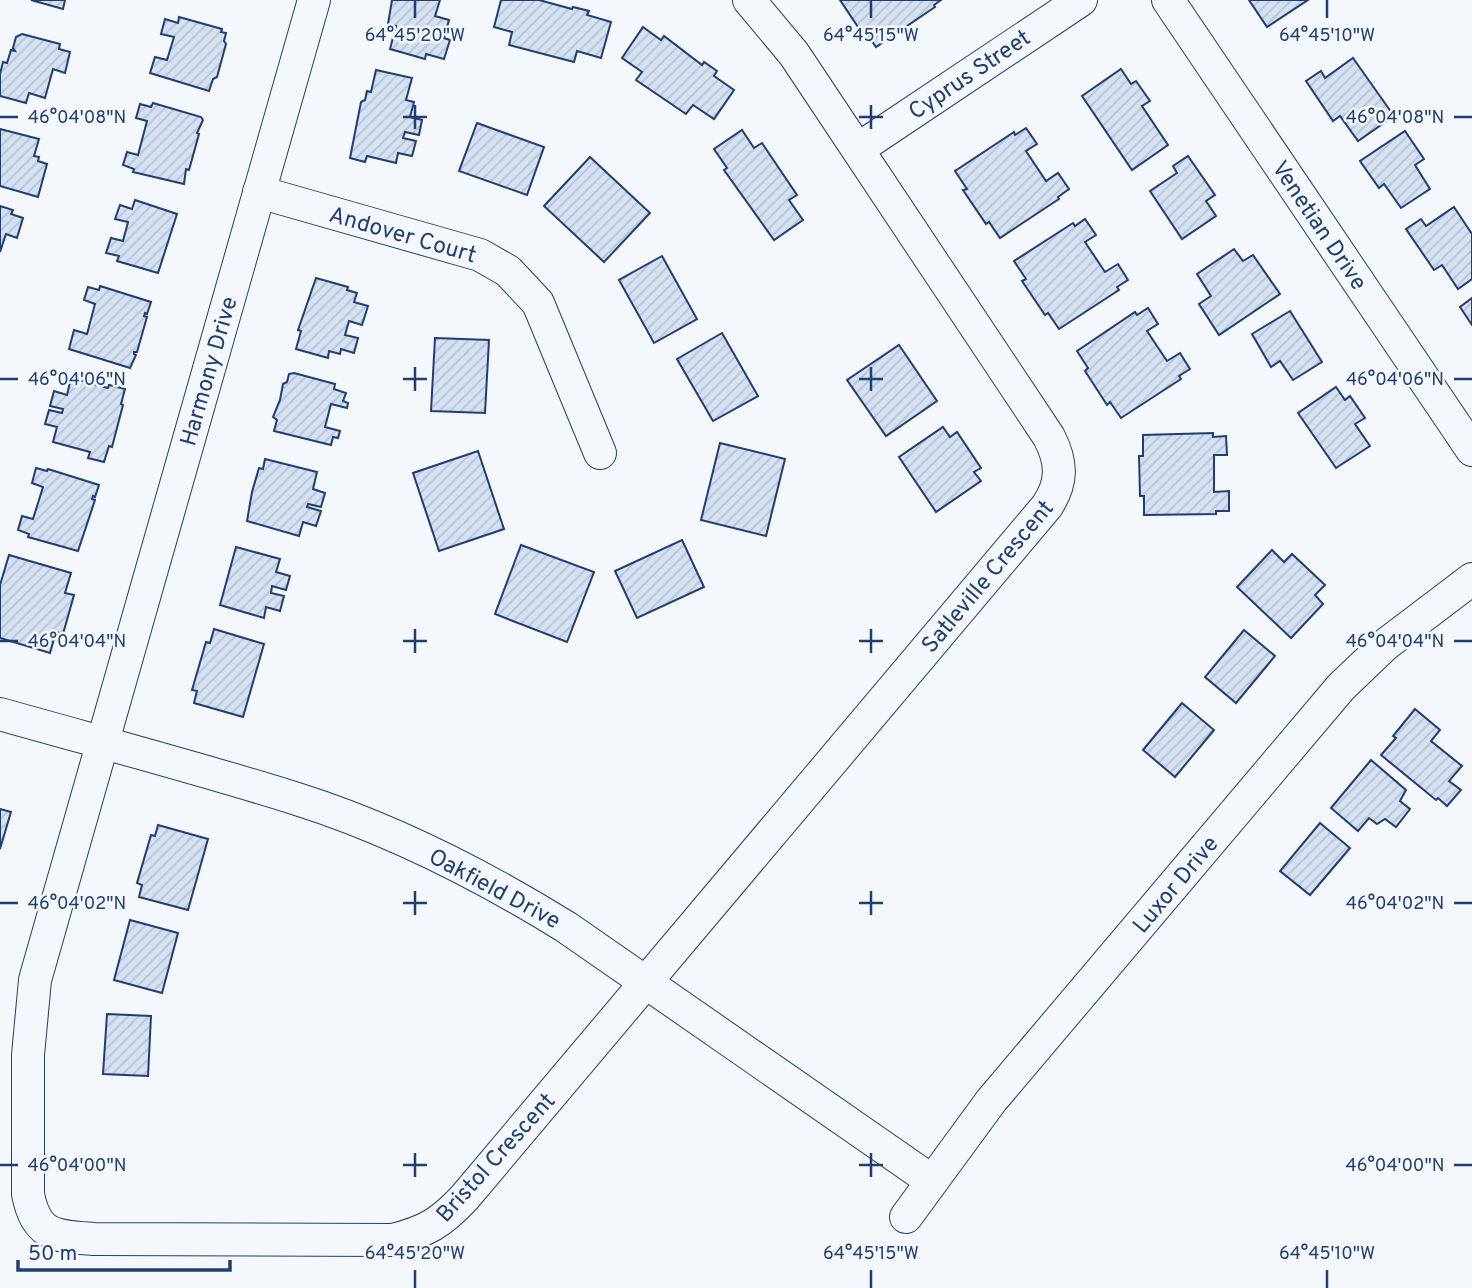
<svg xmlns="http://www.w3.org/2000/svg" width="1472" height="1288" viewBox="0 0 1472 1288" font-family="Overpass,sans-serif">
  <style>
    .building { fill: url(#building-hatch); stroke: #1d3f73; stroke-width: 2 }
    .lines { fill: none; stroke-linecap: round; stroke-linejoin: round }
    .minor-casing { stroke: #1d3f73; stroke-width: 34 }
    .minor { stroke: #f4f7fb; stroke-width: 32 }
    .ticks { fill: none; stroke: #1d3f73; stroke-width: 2.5 }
    .labels { text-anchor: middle; stroke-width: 5; stroke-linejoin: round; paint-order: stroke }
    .street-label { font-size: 23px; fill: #1d3f73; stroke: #f4f7fb }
    .ticks-label { font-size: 18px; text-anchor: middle; fill: #1d3f73; stroke: #f4f7fb; stroke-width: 5; stroke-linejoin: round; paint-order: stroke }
  </style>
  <defs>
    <pattern id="building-hatch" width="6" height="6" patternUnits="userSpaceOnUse" patternTransform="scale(1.75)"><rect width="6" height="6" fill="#d5e0f0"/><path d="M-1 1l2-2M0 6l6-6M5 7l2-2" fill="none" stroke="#b6c1d1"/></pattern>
  </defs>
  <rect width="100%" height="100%" fill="#f4f7fb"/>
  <g class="building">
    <polygon points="31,0 65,0 63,9"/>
    <polygon points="392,0 440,0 435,16 449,20 444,38 450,40 444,59 426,54 425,59 390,49 396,26 388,24"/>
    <polygon points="501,0 539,0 572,9 573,7 589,11 587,15 611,22 601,58 577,51 574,62 509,45 512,32 494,27"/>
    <polygon points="840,0 941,0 934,5 935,7 876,47 865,31 862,33"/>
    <polygon points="1249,0 1308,0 1267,27"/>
    <polygon points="179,17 222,29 221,32 226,33 224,41 226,44 217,77 213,79 209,91 150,73 155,57 167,60 174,37 161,34 165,19 178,23"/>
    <polygon points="643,27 661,40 664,36 702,65 704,62 717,71 714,76 734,90 714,119 693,105 686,114 636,80 642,72 622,58"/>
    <polygon points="22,34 60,44 59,49 70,52 65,73 53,69 45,98 29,93 26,103 0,96 0,74 3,62 7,63 11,50 15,51 13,48 16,37"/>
    <polygon points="1353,58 1394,116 1358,141 1340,116 1333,121 1306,81 1321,71 1325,78"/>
    <polygon points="1121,69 1131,84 1136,81 1150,101 1142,106 1168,145 1132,170 1082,96"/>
    <polygon points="376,70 412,78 406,100 414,102 410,117 422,120 419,135 405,132 403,138 416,141 412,156 398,153 396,163 367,156 365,162 350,158 361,102 365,100 367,91 371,92"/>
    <polygon points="153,103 201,117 203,120 197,133 199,134 189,170 186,169 184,184 133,172 134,169 123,165 127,152 138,155 147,121 136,118 140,104 151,107"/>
    <polygon points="477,123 544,147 527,195 459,171"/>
    <polygon points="1026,128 1037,144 1026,151 1046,181 1058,173 1069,189 1058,197 1059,199 1000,238 989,222 986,224 963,190 967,189 955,171 1014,132 1015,135"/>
    <polygon points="0,129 39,139 34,156 39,157 38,161 47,164 38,197 0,186"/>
    <polygon points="742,130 754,148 762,143 797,195 789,200 803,220 774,240 724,170 727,168 714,149"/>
    <polygon points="1405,131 1424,159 1415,165 1430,189 1401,208 1384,184 1379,188 1360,161"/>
    <polygon points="1188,156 1215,195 1206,201 1216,216 1182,239 1150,191 1177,173 1173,166"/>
    <polygon points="590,157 650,213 604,262 544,206"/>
    <polygon points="135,200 177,214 158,273 117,261 119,256 106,253 111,238 123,241 128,222 115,219 120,205 132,209"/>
    <polygon points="0,206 13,210 11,214 23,218 17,238 6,234 0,252"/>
    <polygon points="1454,207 1472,234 1472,279 1458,289 1442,265 1434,270 1406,229 1421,219 1426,226"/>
    <polygon points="1085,219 1096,235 1085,242 1105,272 1118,264 1128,280 1117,287 1119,290 1059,329 1048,313 1045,315 1022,281 1026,279 1014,261 1073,223 1075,226"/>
    <polygon points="1234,249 1243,261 1253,255 1280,294 1219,335 1199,304 1211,296 1197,274"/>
    <polygon points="662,256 697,319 654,343 619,280"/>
    <polygon points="316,278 348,287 347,290 357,293 354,302 368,306 362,325 349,321 345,335 358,338 354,353 341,349 340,354 329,351 328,358 296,349 301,331 298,330"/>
    <polygon points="100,286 151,302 147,314 145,313 144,316 147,317 137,352 134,352 134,354 136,355 130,368 69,349 74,330 87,334 95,304 84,300 88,287 99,290"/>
    <polygon points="1472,298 1472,325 1460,307"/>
    <polygon points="1148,308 1158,324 1147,331 1167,361 1180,353 1190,369 1179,376 1181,379 1121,418 1110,402 1107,405 1085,371 1088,368 1077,351 1135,312 1137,315"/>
    <polygon points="1290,311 1322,362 1293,380 1280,361 1271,367 1252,334"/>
    <polygon points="722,333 758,396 713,421 677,359"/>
    <polygon points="435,338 489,340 485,413 431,411"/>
    <polygon points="899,345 937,401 886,436 847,380"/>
    <polygon points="294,373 335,384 334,389 346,393 343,401 348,403 347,408 331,404 325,427 340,431 338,438 333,437 331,445 274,431 277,420 273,417 280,400 283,384 287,382 289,374"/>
    <polygon points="71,378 108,388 109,385 125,389 121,404 123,405 112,447 109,446 104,462 88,458 90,452 53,442 57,427 45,424 49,410 62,413 63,409 50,406 54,391 67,395"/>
    <polygon points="1336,387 1345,400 1350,396 1365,418 1355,424 1370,446 1336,468 1298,413"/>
    <polygon points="943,427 950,437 957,432 981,468 974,472 981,481 936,512 899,457"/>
    <polygon points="1213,433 1213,437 1226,436 1227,455 1214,455 1214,492 1229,491 1229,511 1216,511 1216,514 1144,515 1144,496 1140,496 1139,456 1143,456 1143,435"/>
    <polygon points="720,443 785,459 766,536 701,520"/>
    <polygon points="478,451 504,529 439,551 413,473"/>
    <polygon points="265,459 317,472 313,489 325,493 321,507 308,504 307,507 321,511 316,526 303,522 299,536 247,521 252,492 259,468 263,469"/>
    <polygon points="36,468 47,471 48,469 99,485 95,497 93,496 92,499 95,500 78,551 28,537 29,534 18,530 22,516 33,519 43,487 32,483"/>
    <polygon points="682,540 704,587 637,618 615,571"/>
    <polygon points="521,545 594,572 567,642 495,614"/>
    <polygon points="236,547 280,559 276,572 290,576 286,590 272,586 271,593 284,596 280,611 266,607 264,618 220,605"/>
    <polygon points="1272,550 1284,562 1292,554 1325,585 1315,595 1323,604 1291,638 1237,587"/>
    <polygon points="9,555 71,573 65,593 74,595 63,634 56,632 50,653 0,638 0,585"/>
    <polygon points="214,629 264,644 243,717 194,703 197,691 192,690 206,642 210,643"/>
    <polygon points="1244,630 1275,656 1236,703 1205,677"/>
    <polygon points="1182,703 1214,730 1175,777 1143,750"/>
    <polygon points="1415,709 1440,730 1431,741 1462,766 1449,781 1461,790 1447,806 1438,798 1436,800 1381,755 1396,738 1393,736"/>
    <polygon points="1371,760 1406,790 1400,801 1410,809 1396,827 1385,819 1377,824 1369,818 1358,831 1331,808"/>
    <polygon points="0,809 11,812 0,849"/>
    <polygon points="1320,823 1350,848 1310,895 1280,871"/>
    <polygon points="158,825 208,839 188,910 139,897 142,885 137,883 151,835 155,836"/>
    <polygon points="130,920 178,933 162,993 114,980"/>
    <polygon points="107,1014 151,1016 148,1076 103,1074"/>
  </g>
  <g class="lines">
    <g class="minor-casing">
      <g id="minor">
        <path d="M314,0L35,980L28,1055V1194C36,1237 56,1236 94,1239L392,1240C426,1232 442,1222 465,1197L1047,506C1063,482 1062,462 1049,437L794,54L749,0"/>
        <polyline points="1168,0 1472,450"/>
        <polyline points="858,149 1081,0"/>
        <polyline points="259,192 480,255 508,271 538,303 600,453"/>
        <path d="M0,714C99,742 199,768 297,799C392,829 482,875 566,927L932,1181"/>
        <polyline points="906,1217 991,1101 1341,687 1385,645 1472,579"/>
      </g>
    </g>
    <use href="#minor" class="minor"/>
  </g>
  <path class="ticks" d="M415,0V18M871,0V18M1327,0V18M415,105V129M871,105V129M0,117H18M403,117H427M859,117H883M1454,117H1472M415,367V391M871,367V391M0,379H18M403,379H427M859,379H883M1454,379H1472M415,629V653M871,629V653M0,641H18M403,641H427M859,641H883M1454,641H1472M415,891V915M871,891V915M0,903H18M403,903H427M859,903H883M1454,903H1472M415,1153V1177M871,1153V1177M0,1165H18M403,1165H427M859,1165H883M1454,1165H1472M415,1270V1288M871,1270V1288M1327,1270V1288"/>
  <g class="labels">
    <g class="street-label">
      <text transform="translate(969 74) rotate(-34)" y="8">Cyprus Street</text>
      <text transform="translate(1320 225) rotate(56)" y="8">Venetian Drive</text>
      <text transform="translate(403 234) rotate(16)" y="8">Andover Court</text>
      <text transform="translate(208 371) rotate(-74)" y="8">Harmony Drive</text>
      <text transform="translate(987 576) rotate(-50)" y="8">Satleville Crescent</text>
      <text transform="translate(1175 884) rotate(-50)" y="8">Luxor Drive</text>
      <text transform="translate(495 888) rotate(28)" y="8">Oakfield Drive</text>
      <text transform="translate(495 1157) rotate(-48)" y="8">Bristol Crescent</text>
    </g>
  </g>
  <g class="ticks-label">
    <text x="415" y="41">64°45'20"W</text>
    <text x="871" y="41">64°45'15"W</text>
    <text x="1327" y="41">64°45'10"W</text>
    <text x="77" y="123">46°04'08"N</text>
    <text x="1395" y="123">46°04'08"N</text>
    <text x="77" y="385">46°04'06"N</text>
    <text x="1395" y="385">46°04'06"N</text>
    <text x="77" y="647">46°04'04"N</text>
    <text x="1395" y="647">46°04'04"N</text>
    <text x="77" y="909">46°04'02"N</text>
    <text x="1395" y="909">46°04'02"N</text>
    <text x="77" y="1171">46°04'00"N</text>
    <text x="1395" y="1171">46°04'00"N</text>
    <text x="415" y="1259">64°45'20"W</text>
    <text x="871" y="1259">64°45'15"W</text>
    <text x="1327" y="1259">64°45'10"W</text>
  </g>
  <path d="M18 1260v10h212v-10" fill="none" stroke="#1d3f73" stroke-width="3.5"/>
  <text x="28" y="1260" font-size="21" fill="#1d3f73" stroke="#f4f7fb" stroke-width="5" paint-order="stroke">50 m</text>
</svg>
